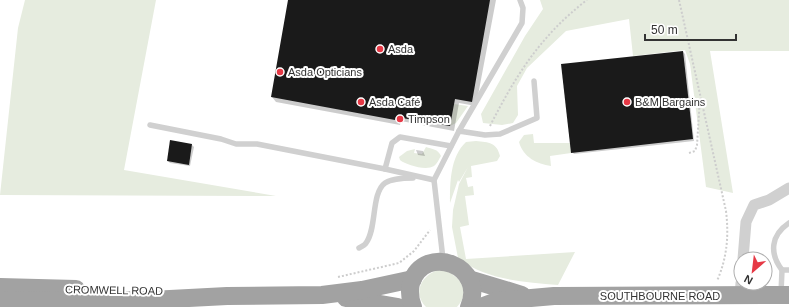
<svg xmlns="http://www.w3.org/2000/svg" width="789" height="307" viewBox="0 0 789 307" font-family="Helvetica,sans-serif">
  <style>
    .green { fill: #e6ecdf }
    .shadow { fill: #0003 }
    .building { fill: #1a1a1a }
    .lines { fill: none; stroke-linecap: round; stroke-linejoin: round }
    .path { stroke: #cdcdcd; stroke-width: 2; stroke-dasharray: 2 2; stroke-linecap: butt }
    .service { stroke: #d0d0d0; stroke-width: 5.5 }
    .minor { stroke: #d0d0d0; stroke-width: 11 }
    .trunk { stroke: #a2a2a2; stroke-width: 18 }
    .poi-dot { fill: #e63946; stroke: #fff; stroke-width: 1.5 }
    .labels { text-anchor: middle; stroke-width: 4; stroke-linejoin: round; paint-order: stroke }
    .poi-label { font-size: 11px; fill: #333; stroke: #fff; text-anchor: start }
    .street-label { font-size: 11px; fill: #333; stroke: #fff }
  </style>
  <rect width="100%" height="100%" fill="#fff"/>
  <g class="green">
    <polygon points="25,0 156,0 124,170 276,196 0,195 18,28"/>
    <polygon points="540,0 789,0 789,51 710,51 733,193 706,187 690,64 685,50 633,56 629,19 566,31 527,68 517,86 518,115 513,123 502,125 483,123 481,114 525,36 543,9"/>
    <polygon points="454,104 468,106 456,123 450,126"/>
    <path d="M533,134L534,143H570L571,153L550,156L551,166C537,164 523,157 519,142L524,135Z"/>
    <path d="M476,141C489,142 497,143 500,156L497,161L471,166L472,177L466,178L468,187L473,186L474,195L465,196L469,225L460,227L466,259L575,252L558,285C523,282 486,280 458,258L452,227L453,210L459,184L468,167L459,182L458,180L450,203C450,183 450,157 466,142Z"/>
    <path d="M426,147C432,149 438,149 441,156C439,159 437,164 434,166C426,171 406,165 400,160L399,157L407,151L415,149L414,153L422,154Z"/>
    <path d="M443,269C460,277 472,290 457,307H426C410,291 425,271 443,269Z"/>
  </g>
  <g class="shadow">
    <polygon points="289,0 496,0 476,106 459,103 454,131 401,121 400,125 276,102 272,97"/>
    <polygon points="683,52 685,54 694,141 574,154 572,152"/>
    <polygon points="192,145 194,147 190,166 170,163 168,161"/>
    <polygon points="416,150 423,151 425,156 418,155"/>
  </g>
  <g class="building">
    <polygon points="288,0 490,0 472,102 455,99 450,126 396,117 395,120 271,97"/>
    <polygon points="683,51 693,139 571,153 561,64"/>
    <polygon points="170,140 192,144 189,165 167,161"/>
  </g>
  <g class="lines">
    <g class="path">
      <path d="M679,0L726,211C729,236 727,258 717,281"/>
      <path d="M490,126C516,75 541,35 587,0"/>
      <polyline points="689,153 695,151 697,145 700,98"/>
      <polyline points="338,277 399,263 414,251 430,230"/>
    </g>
    <g class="service">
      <polyline points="150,125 221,139 236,144 257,144 385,169 434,180"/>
      <polyline points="459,131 522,23 523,8 520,0"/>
      <polyline points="385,169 392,143 400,137 451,146"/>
      <path d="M359,248C361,247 365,245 366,243C377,229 371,193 385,183C393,178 404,178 413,178"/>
      <polyline points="443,259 434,180 459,131 485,135 500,134 537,118 534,81"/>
      <polyline points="782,270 789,270"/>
      <path d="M781,293L782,270C769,253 771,235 789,223"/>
    </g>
    <g class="minor">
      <polyline points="743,259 746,222 754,205 769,200 789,188"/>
      <polyline points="740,296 741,283"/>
    </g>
    <g class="trunk">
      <polyline points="469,279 522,295"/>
      <polyline points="0,287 76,289"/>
      <polyline points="346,298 398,307"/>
      <polyline points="0,301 151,300 227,296 322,295 362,290 413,279"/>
      <path d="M413,307C410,299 409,291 411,283C425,242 487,266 469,307"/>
      <polyline points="481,307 497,301 554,296 789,295"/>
    </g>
  </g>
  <g class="poi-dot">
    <circle cx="380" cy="49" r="4"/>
    <circle cx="280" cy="72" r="4"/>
    <circle cx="361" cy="102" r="4"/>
    <circle cx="627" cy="102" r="4"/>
    <circle cx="400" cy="119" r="4"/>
  </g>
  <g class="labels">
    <g class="poi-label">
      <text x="388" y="53">Asda</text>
      <text x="288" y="76">Asda Opticians</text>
      <text x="369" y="106">Asda Café</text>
      <text x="635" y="106">B&amp;M Bargains</text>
      <text x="408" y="123">Timpson</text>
    </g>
    <g class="street-label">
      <text transform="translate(114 290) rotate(1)" y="4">CROMWELL ROAD</text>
      <text x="660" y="300">SOUTHBOURNE ROAD</text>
    </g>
  </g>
  <g transform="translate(753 271) rotate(208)"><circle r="19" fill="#ffffff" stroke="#adadad"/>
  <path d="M0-3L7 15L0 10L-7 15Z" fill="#e63946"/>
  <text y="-6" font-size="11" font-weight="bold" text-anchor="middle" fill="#333333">N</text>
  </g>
  <path d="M645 34v6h91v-6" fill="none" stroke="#333333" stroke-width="2"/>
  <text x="651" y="34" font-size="12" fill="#333333" stroke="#ffffff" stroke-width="3" paint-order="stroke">50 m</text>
</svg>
